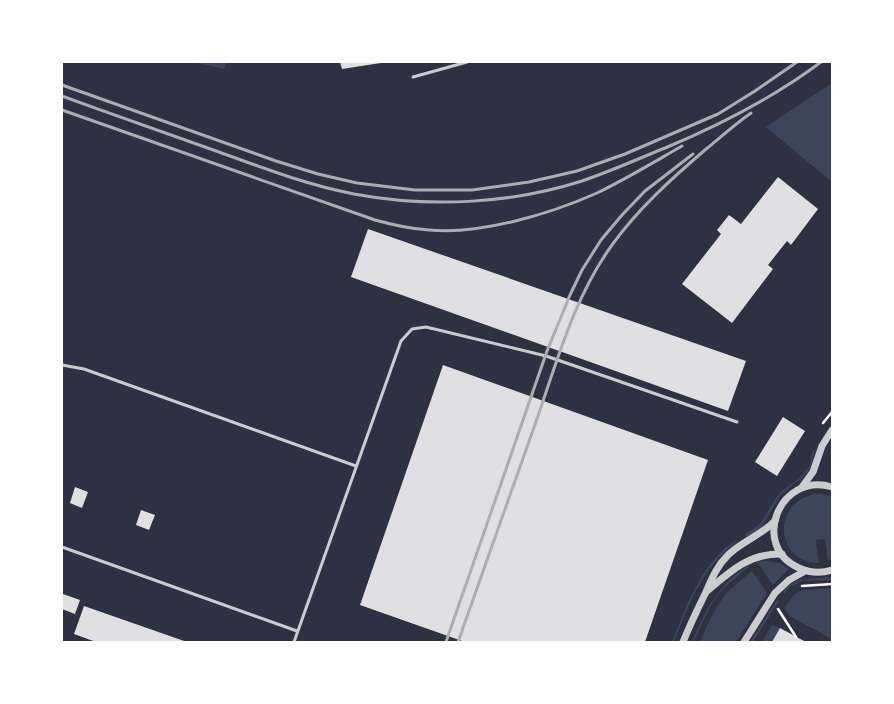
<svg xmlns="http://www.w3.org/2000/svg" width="894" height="704" viewBox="0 0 894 704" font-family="'Varela Round',sans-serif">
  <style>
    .green { fill: #3c4559 }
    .building { fill: #e0e0e3 }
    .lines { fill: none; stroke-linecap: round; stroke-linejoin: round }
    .path { stroke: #fff; stroke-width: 2.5 }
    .service { stroke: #caccd0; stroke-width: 3 }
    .tertiary { stroke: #caccd0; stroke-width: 7 }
    .rail { stroke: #abadb3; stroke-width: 3 }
  </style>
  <rect width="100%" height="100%" fill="#2d3142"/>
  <g class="green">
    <polygon points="193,62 226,62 224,69"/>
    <polygon points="832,83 832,182 766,127"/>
    <path d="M813,450H815L811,466L807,473L780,496L763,525L757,531L745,537V534C769,521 765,510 780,493C789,484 801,479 808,468C811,463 811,456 813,450Z"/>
    <path d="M815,494H823L832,497V560L828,561L825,539L816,540L819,563C776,563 770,503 815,494Z"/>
    <path d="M736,540L737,542C703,566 689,604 674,642H672C687,605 700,564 736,540Z"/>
    <polygon points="766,561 779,563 789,569 773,585 757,562"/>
    <path d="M749,565V567C740,574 731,581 723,589C709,605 702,624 694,642H692C705,611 719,583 749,565Z"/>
    <path d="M752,571L767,593L736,642H700C707,626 714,608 726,594C733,586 743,579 752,571Z"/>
    <path d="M827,577L832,578V580L802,581L791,586L785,593L783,592C794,577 810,580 827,577Z"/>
    <polygon points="832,588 832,639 791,617 784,608 795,594 802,590"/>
    <polygon points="777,600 779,601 753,642 750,642"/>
    <polygon points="772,625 780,628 772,642 762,642"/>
  </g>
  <g class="building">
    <polygon points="340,62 381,62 381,63 342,69"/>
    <polygon points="778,177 818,209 791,245 787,241 768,265 773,269 732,323 682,284 721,234 717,230 729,215 741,224"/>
    <polygon points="368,229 746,361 728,411 351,277"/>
    <polygon points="443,365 708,460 645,642 465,642 360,605"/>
    <polygon points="783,417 805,431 777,476 755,462"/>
    <polygon points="75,487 88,492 82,508 70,503"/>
    <polygon points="141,510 155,515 149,530 136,525"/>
    <polygon points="63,594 80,600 75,614 62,609"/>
    <polygon points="84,606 187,642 96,642 74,634"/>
    <polygon points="780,628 806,642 772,642"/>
  </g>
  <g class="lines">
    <g class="path">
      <polyline points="823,423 832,412"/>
      <polyline points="802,586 832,584"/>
      <polyline points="778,609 796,637"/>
    </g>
    <g class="service">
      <polyline points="413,77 467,62"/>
      <polyline points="62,365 84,369 356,466"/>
      <polyline points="62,547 297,631"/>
      <polyline points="294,642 401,341 412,329 426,327 546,356 737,422"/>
    </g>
    <g class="tertiary">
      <polyline points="802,487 813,472 822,446 832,430"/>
      <path d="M832,487C779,471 750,547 799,568C810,573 820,574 832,570"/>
      <path d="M707,591C731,571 749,553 782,554"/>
      <path d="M683,642C690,625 698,608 706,592C712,578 717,566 728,555C742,541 760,536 775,521"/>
      <polyline points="744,642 775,593 789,580 805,571"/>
    </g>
    <g class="rail">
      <polyline points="62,85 276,161 318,174 357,183 415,190 472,190 529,182 577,171 625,154 718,114 755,91 797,62"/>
      <path d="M62,96C114,115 166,133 219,152C263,168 307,185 354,194C429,208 510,204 582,181C611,171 638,159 665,148C720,125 773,98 821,62"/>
      <path d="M62,110L375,220C393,225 410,229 429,230C480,235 550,214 597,193C626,179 654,162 682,146"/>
      <polyline points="446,642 547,351 570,295 582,270 601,240 622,215 645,191 693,154"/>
      <path d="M458,642C485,567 511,491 538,416C558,358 575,296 612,245C638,209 671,179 705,150C720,138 735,124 751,113"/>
    </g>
  </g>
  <rect width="894" height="704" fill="none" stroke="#ffffff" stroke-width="126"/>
</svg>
